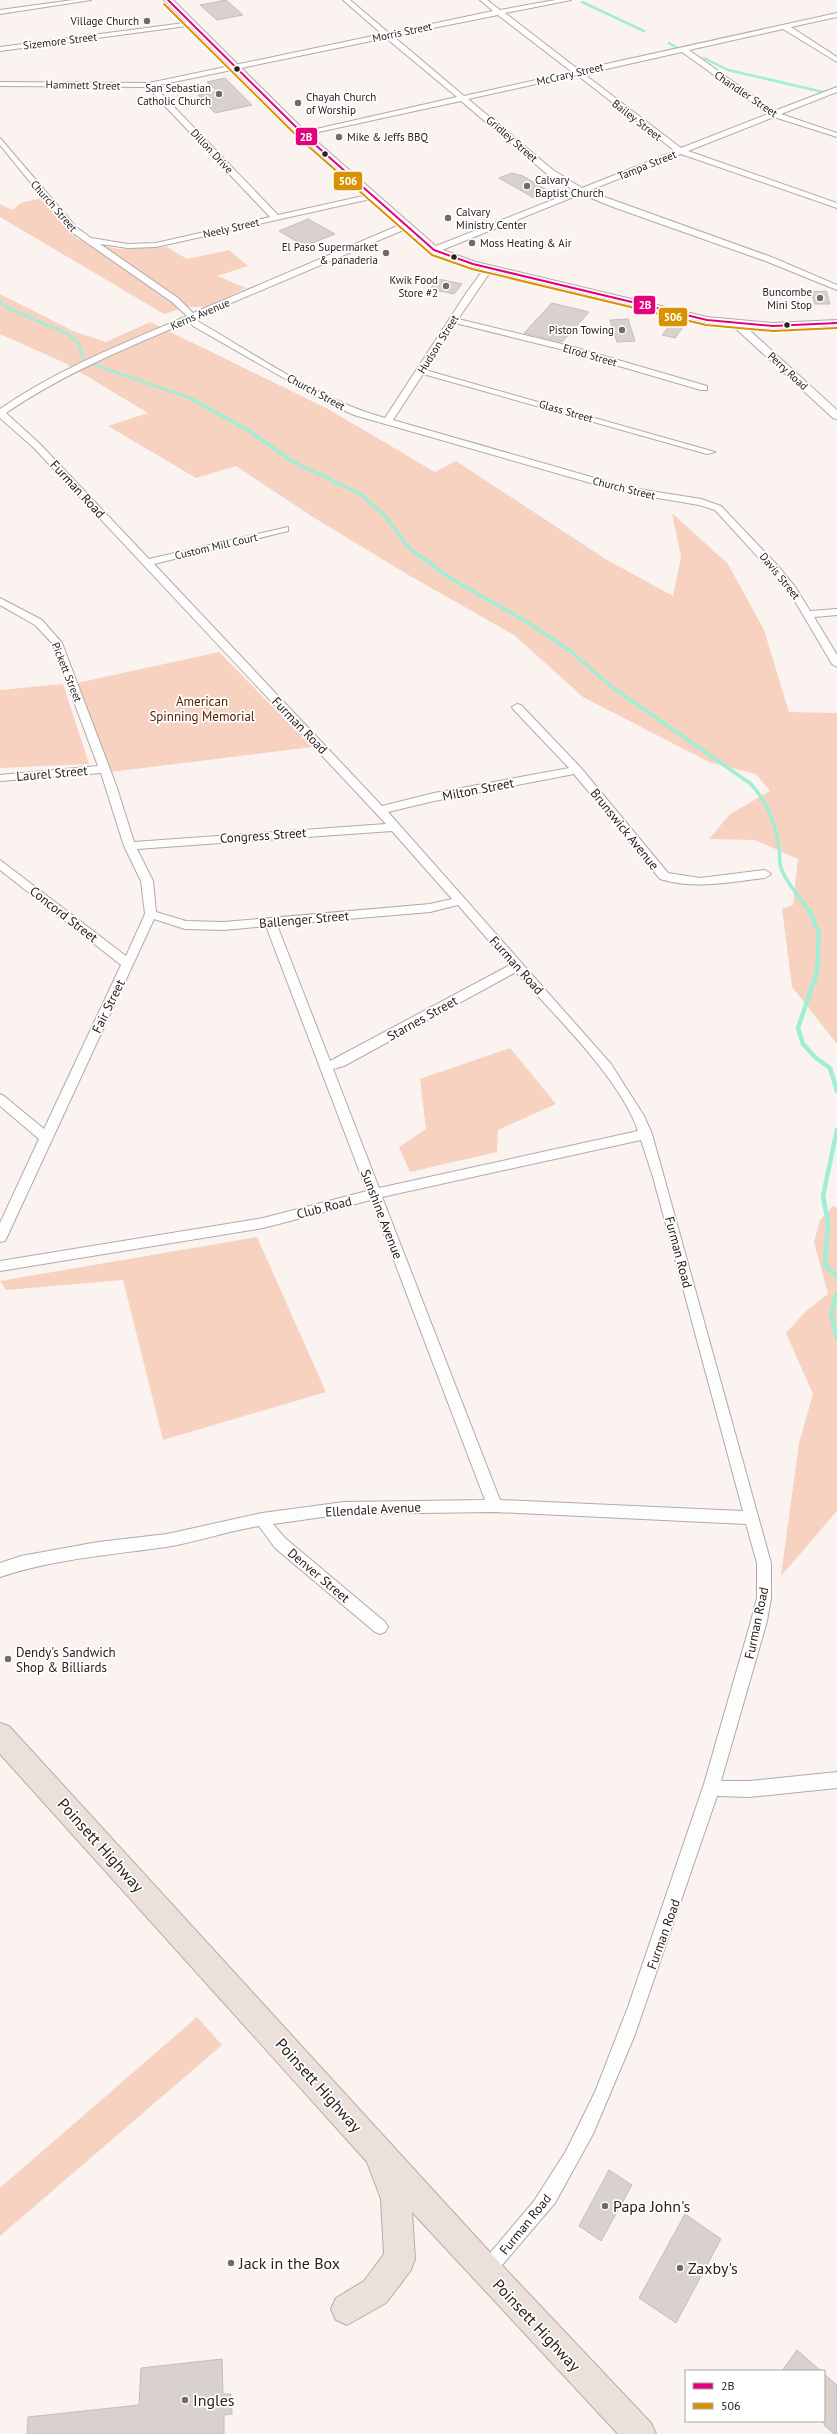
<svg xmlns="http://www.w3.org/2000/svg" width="837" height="2434" viewBox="0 0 837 2434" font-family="'PT Sans',sans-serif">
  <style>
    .green { fill: #f7d2c0 }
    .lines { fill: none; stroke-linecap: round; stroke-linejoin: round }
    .stream-far2 { stroke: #a0eed3; stroke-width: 2.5 }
    .stream-far1 { stroke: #a0eed3; stroke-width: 3.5 }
    .stream { stroke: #a0eed3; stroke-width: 4.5 }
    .building { fill: #d8d1ce; stroke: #c5bfbc }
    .minor-casing { stroke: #b1aaa7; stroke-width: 2 }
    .tertiary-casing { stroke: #b1aaa7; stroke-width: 2 }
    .trunk-casing { stroke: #bbaaa1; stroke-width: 2 }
    .minor { fill: #fefdfd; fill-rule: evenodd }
    .tertiary { fill: #fefdfd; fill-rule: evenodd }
    .trunk { fill: #ece1da; fill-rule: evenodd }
    .bus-1-casing { stroke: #fff; stroke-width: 4 }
    .bus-2-casing { stroke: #fff; stroke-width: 4 }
    .bus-1 { stroke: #e5007d; stroke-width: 2 }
    .bus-2 { stroke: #d89204; stroke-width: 2 }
    .poi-dot { fill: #726a68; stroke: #fff; stroke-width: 1.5 }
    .bus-dot { fill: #28211e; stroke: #fff; stroke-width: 1.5 }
    .labels { text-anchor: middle; stroke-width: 3.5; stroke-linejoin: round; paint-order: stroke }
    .far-poi-label { font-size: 11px; fill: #28211e; stroke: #fff; text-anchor: end }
    .far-street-label { font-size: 11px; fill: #28211e; stroke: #fff }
    .street-label { font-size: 13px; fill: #28211e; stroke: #fff }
    .park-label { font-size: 13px; fill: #552000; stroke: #fff }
    .poi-label { font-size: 13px; fill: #28211e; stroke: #fff; text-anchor: start }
    .near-street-label { font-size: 16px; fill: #28211e; stroke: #fff }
    .near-poi-label { font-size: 16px; fill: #28211e; stroke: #fff; text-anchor: start }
    .line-badge { stroke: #fff; stroke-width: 1.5 }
    .badge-label { font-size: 11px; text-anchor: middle; font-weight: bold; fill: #fff }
  </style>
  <rect width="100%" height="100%" fill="#faf3f0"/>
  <g class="green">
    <polygon points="43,198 77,239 118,249 167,247 187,259 229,250 248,266 217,276 246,288 205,307 187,307 164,314 0,217 0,204 12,210 21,203"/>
    <polygon points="0,294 75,332 106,342 150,322 328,409 435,472 456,461 607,560 673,596 681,557 672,513 728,564 764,630 789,712 837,713 837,1044 792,987 782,909 793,905 798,859 755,840 709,839 730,814 770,791 756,774 709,762 583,697 514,635 410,576 313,517 236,466 196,478 108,426 148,413 65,363 0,334"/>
    <polygon points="219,652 312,747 111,772 77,683"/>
    <polygon points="63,684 89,764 0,768 0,690"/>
    <polygon points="510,1048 556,1104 498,1130 497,1152 410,1172 399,1147 426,1129 420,1079"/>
    <polygon points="833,1206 837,1208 837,1511 781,1576 799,1443 813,1394 786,1333 806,1311 828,1294 814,1242 820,1220"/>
    <polygon points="257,1237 326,1392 163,1440 123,1280 6,1290 0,1281"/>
    <polygon points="197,2017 222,2045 0,2236 0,2188"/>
  </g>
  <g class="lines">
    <g class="stream-far2">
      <polyline points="582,2 644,31"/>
      <polyline points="669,43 677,48"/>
      <polyline points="704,58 728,70 823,92"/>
      <polyline points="0,302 8,308 68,334 79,344 83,358"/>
      <polyline points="92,364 190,398"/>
    </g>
    <path class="stream-far1" d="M188,397L251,432L290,460L362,495L386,517L409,548L453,580L527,622L569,650L612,687L751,784C767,802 776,824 779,848C780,853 779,859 780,864C784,881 800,897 809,911"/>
    <g class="stream">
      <polyline points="809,910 819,933 817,972 798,1028 803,1044 816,1058 830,1068 837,1091"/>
      <polyline points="837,1130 823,1196 828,1223 825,1265 837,1277"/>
      <polyline points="837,1293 831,1313 837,1339"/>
    </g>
  </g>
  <g class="building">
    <polygon points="226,0 243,15 217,20 200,5"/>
    <polygon points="225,78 252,105 215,113 198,95 217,91 207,82"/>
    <polygon points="512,173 523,176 550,192 534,198 499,178"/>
    <polygon points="308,219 335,234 305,246 279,231"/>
    <polygon points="438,279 462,284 454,294 430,289"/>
    <polygon points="826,291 830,304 815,304 811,292"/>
    <polygon points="552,303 589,312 562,342 524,333"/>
    <polygon points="628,319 635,341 617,342 610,320"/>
    <polygon points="671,324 684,326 675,338 662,335"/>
    <polygon points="609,2170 632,2185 601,2241 579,2226"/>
    <polygon points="685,2214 721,2239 676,2323 639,2298"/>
    <polygon points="797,2350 821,2371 782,2371"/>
    <polygon points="222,2359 223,2394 231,2394 232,2414 224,2415 224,2434 27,2434 28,2417 139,2405 141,2368"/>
    <polygon points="824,2374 837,2385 837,2434 834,2434 824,2425"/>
  </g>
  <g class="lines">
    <g class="minor-casing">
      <g id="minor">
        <polygon points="73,0 91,0 0,14 0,10"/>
        <path d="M343,0H350L389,33L493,11L480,0H487L500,10L555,0H571L505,13L579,70L837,13V17L791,27L837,57V62L783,29L689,50L774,111L837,87V92L781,114L837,133V137L774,117L688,151L837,203V208L681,154L588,191L774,258L837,285V290L768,262L613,207L581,194L437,252H431V248L575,191L547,174L461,101L300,136V132H303L457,97L386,38L154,86L278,215L372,194L376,196L375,198L156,247L128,248L100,244L178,298L193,313L402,224H408V228L196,318L199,322C258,356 320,400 385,418L467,292L486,266H489L493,268L458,319L570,346L707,386V390H701L564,350L455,323L425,370L715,452L707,454L423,374L393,420L626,487L701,499L721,506L779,567L796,588L810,611L837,609V615L814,617L837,655V667L832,664L789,591L715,510L699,505L622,492L354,415L324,401L193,326L190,321C126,348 63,374 6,413L40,444L149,559L288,527V531L154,564L382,806L434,793L569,768L513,709L512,707L517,704L521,705L581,768L668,873L700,878L765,870L771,874L765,878C730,882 695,890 660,879L574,774L434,801L388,812L611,1064L644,1116L652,1134L771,1563V1598L767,1621L721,1781H749L837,1772V1788L749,1797L717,1796L634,2037L593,2134L555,2203L492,2277L486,2280L480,2277L477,2271L480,2265L534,2201L566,2151L595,2092L628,2007L704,1784L751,1621L757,1598V1563L746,1524L495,1512L344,1514L273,1524L285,1538L385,1622L388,1627L385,1632L380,1634L375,1632L275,1548L259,1526C227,1531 197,1542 166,1547C110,1555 54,1559 0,1577V1563L21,1556L98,1542L167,1534L262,1513L344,1502L485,1500L371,1200L263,1228L0,1271V1261L263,1218L367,1191L266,926L224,930L185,929L154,919L7,1237L5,1241L0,1242V1223L39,1139L0,1106V1094L4,1096L44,1129L121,965L0,870V860L126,956L145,914L141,881L124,846L101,773L0,781V775L98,766L52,643L35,625L0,605V598L42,620L62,643L116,785L134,842L386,824L34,448L0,418V409C58,369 122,344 187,316L172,302L70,231L0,145V138L76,227L91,238L128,244L156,243L270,217L147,87L0,86V82L149,83L382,34ZM498,15L572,72L464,96L393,36ZM682,52L768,114L681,148L584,74ZM577,75L675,151L582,188L553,170L468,99ZM392,831L452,899L430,904L224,922L186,921L156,912L153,881L137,849ZM458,905L510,965L330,1061L277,925L430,912ZM516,972C553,1014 621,1079 638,1131L379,1188L333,1069L344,1066ZM641,1140L653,1177L743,1511L500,1500L382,1197Z"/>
        <polygon points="192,22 194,23 194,25 0,51 0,47"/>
      </g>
    </g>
    <g class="tertiary-casing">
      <polygon id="tertiary" points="164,0 173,0 306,132 438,248 476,262 707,317 773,323 837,320 837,326 773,329 746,327 837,410 837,419 833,418 733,326 707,323 469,266 430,252 300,136"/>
    </g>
    <g class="trunk-casing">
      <polygon id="trunk" points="0,1723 9,1726 497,2260 651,2423 656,2434 618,2434 412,2212 415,2259 411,2270 386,2303 347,2325 336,2320 331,2309 336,2298 364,2281 384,2254 381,2199 367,2162 0,1754"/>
    </g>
    <use href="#minor" class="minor"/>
    <use href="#tertiary" class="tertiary"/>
    <use href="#trunk" class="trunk"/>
    <g class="bus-1-casing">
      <polyline id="bus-1" points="168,0 303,134 434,250 473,264 707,320 773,326 837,323"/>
    </g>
    <g class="bus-2-casing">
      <polyline id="bus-2" points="164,4 299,138 432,255 472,269 706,325 773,331 837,328"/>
    </g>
    <use href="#bus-1" class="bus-1"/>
    <use href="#bus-2" class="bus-2"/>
  </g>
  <g class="poi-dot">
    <circle cx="147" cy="21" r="4"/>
    <circle cx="219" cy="94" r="4"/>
    <circle cx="298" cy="103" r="4"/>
    <circle cx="339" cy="137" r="4"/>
    <circle cx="527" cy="186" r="4"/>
    <circle cx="448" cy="218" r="4"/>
    <circle cx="472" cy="243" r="4"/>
    <circle cx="386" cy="253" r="4"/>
    <circle cx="446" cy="286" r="4"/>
    <circle cx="820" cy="298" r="4"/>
    <circle cx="622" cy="330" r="4"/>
    <circle cx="8" cy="1659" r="4"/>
    <circle cx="605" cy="2206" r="4"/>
    <circle cx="231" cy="2263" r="4"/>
    <circle cx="680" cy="2268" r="4"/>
    <circle cx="185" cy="2400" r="4"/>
  </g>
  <g class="bus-dot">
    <circle cx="237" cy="69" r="3.5"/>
    <circle cx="325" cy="154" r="3.5"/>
    <circle cx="454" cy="257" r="3.5"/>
    <circle cx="787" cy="325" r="3.5"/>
  </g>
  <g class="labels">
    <g class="far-poi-label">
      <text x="139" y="25">Village Church</text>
      <text x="211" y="92">San Sebastian<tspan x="211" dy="13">Catholic Church</tspan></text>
      <text x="306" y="101" text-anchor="start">Chayah Church<tspan x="306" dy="13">of Worship</tspan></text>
      <text x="347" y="141" text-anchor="start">Mike &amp; Jeffs BBQ</text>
      <text x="535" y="184" text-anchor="start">Calvary<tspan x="535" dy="13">Baptist Church</tspan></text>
      <text x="456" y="216" text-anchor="start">Calvary<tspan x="456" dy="13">Ministry Center</tspan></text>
      <text x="480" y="247" text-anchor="start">Moss Heating &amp; Air</text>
      <text x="378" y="251">El Paso Supermarket<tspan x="378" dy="13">&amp; panaderia</tspan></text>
      <text x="438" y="284">Kwik Food<tspan x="438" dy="13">Store #2</tspan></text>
      <text x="812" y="296">Buncombe<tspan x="812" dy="13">Mini Stop</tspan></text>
      <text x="614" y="334">Piston Towing</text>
    </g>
    <g class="far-street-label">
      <text transform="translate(402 32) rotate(-12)" y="4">Morris Street</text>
      <text transform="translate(60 41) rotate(-7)" y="4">Sizemore Street</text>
      <text transform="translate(570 74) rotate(-13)" y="4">McCrary Street</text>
      <text transform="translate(83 85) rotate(1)" y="4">Hammett Street</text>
      <text transform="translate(746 94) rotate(34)" y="4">Chandler Street</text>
      <text transform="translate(637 120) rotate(38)" y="4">Bailey Street</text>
      <text transform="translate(512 139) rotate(41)" y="4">Gridley Street</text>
      <text transform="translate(212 151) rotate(47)" y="4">Dillon Drive</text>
      <text transform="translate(647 165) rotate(-22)" y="4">Tampa Street</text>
      <text transform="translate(54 206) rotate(49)" y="4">Church Street</text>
      <text transform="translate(231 228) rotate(-13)" y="4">Neely Street</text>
      <text transform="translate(200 314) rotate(-23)" y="4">Kerns Avenue</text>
      <text transform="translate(438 344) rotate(-58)" y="4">Hudson Street</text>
      <text transform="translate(590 355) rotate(16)" y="4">Elrod Street</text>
      <text transform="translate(788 371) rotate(43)" y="4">Perry Road</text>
      <text transform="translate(316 392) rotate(28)" y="4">Church Street</text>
      <text transform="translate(566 411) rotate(16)" y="4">Glass Street</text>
      <text transform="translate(624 488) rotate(14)" y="4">Church Street</text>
      <text transform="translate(216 546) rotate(-13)" y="4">Custom Mill Court</text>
      <text transform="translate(780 576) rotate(51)" y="4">Davis Street</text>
      <text transform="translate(67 672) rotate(68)" y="4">Pickett Street</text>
    </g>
    <g class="street-label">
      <text transform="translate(78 489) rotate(47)" y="5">Furman Road</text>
      <text transform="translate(300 725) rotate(46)" y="5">Furman Road</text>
      <text transform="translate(52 773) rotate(-5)" y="5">Laurel Street</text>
      <text transform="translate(478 789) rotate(-11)" y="5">Milton Street</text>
      <text transform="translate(625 829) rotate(51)" y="5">Brunswick Avenue</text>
      <text transform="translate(263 835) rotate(-4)" y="5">Congress Street</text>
      <text transform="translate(64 914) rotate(38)" y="5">Concord Street</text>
      <text transform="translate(304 919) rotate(-5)" y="5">Ballenger Street</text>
      <text transform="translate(517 965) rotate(48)" y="5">Furman Road</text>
      <text transform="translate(108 1006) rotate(-64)" y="5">Fair Street</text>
      <text transform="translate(422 1018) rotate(-29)" y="5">Starnes Street</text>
      <text transform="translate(324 1207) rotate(-14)" y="5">Club Road</text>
      <text transform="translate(382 1214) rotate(69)" y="5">Sunshine Avenue</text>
      <text transform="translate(679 1252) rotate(75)" y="5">Furman Road</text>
      <text transform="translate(373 1509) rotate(-3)" y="5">Ellendale Avenue</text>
      <text transform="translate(319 1575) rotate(40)" y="5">Denver Street</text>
      <text transform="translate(756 1623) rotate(-78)" y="5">Furman Road</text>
      <text transform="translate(663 1934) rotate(-70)" y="5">Furman Road</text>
      <text transform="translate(525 2224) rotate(-51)" y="5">Furman Road</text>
    </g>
    <g class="park-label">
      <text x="202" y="706">American<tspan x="202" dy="15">Spinning Memorial</tspan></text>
    </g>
    <g class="poi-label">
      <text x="16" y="1657">Dendy's Sandwich<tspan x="16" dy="15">Shop &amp; Billiards</tspan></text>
    </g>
    <g class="near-street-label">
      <text transform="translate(101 1845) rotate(48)" y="6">Poinsett Highway</text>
      <text transform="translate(319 2085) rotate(48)" y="6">Poinsett Highway</text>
      <text transform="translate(537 2325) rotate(47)" y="6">Poinsett Highway</text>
    </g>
    <g class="near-poi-label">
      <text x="613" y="2212">Papa John's</text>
      <text x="239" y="2269">Jack in the Box</text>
      <text x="688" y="2274">Zaxby's</text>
      <text x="193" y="2406">Ingles</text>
    </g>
  </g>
  <g class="line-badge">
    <rect x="295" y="127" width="23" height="19" rx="4" fill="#e5007d"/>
    <rect x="333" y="171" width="30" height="20" rx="4" fill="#d89204"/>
    <rect x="633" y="295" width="23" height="20" rx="4" fill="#e5007d"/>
    <rect x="658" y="307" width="30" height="20" rx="4" fill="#d89204"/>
  </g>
  <g class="badge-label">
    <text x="306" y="141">2B</text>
    <text x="348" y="185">506</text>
    <text x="645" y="309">2B</text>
    <text x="673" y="321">506</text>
  </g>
  <rect x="685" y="2370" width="140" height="52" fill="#ffffff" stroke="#a9a6a5"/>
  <rect x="693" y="2383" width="20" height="6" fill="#e5007d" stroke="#a9a6a5"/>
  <text x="721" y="2390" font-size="12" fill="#28211e">2B</text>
  <rect x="693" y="2403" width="20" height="6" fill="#d89204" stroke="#a9a6a5"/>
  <text x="721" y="2410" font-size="12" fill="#28211e">506</text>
</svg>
